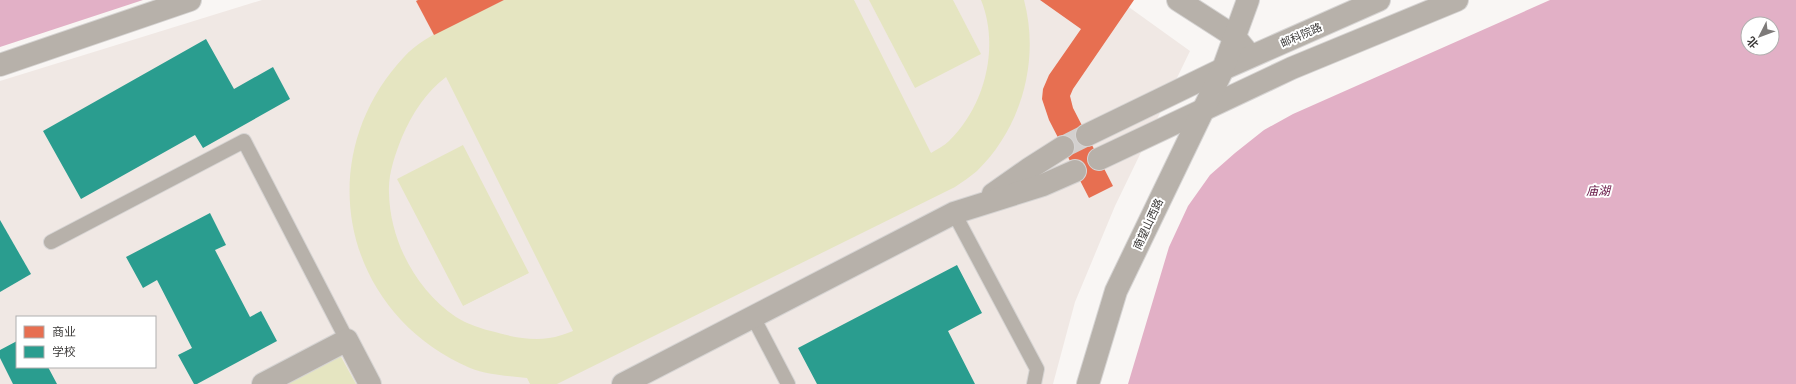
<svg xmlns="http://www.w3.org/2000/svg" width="1796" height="384" viewBox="0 0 1796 384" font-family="'Space Grotesk','Noto Sans SC',sans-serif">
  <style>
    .built { fill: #f0e8e4; fill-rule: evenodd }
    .green { fill: #e5e5c1; fill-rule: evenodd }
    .water { fill: #e2b0c6; fill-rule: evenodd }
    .shops { fill: #e76f51 }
    .schools { fill: #2a9d8f }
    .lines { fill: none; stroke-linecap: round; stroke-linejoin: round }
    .minor-tunnel { stroke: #d3d0ce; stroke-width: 22; stroke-dasharray: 22 11; stroke-linecap: butt }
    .service-casing { stroke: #d6d4d3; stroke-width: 16 }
    .minor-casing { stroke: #d6d4d3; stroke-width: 24 }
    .tertiary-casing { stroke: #d6d4d3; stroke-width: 24 }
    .service { stroke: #b7b1aa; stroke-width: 14 }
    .minor { stroke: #b7b1aa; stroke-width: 22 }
    .tertiary { stroke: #b7b1aa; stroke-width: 22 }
    .labels { text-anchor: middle; stroke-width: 4; stroke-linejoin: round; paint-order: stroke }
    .street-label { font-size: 11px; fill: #3a3837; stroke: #fff }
    .water-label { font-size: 12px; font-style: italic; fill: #631141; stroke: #fff }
  </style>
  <rect width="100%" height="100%" fill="#f9f6f4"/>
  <path class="built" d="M262,0H1119L1190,51L1115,206L1075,302L1053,384H0V81ZM17,317H155V367H17Z"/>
  <g class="green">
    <path d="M504,0H854L931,153C937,149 944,146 949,141C985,106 1000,47 981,0H1024C1040,60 1022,127 977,171C970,177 962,182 955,187L557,384H530L527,378C508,376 488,375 470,368C343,313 309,159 404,57C426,33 474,15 504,0ZM446,77L573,331C565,334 557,337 549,338C532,341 512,337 495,332C482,329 467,324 456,317C416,290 390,241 389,193C388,174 395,155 402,137C412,114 426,92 446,77Z"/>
    <polygon points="869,0 953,0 981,54 915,88"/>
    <polygon points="463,145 529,273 463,306 397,179"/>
    <polygon points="340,355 356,384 285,384"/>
  </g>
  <g class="water">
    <polygon points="0,0 143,0 0,47"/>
    <path d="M1550,0H1796V384H1128L1169,247L1188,206L1210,175L1235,153L1264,130L1293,114ZM1748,24H1772V48H1748Z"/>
  </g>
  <g class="shops">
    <polygon points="418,0 504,0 434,35 416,1"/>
    <polygon points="1040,0 1134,0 1073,89 1070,96 1073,108 1113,186 1089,198 1049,120 1042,99 1043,89 1049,75 1081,29"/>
  </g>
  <g class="schools">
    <polygon points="206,39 234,89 273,67 290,99 203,148 195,135 81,199 43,131"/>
    <polygon points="210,213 226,245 215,250 250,317 261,311 277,341 197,384 194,384 178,355 192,348 157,280 143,288 126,257"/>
    <polygon points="0,220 31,274 0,292"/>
    <polygon points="957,265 982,313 948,331 975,384 817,384 798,348"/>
    <polygon points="17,341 17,367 48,367 57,384 13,384 0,358 0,350"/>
  </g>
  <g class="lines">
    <polyline class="minor-tunnel" points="1063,147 1087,135"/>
    <g class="service-casing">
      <g id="service">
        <polyline points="954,213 1037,369 1034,384"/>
        <polyline points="51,242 244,141 347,340"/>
        <polyline points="753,317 788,384"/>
      </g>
    </g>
    <g class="minor-casing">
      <g id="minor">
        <polyline points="1178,0 1234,36 1247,52"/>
        <polyline points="0,65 190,0"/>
        <polyline points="1087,135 1223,69 1379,0"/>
        <polyline points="1099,159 1292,68 1457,0"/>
        <polyline points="993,194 1030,168 1063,147"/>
        <polyline points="263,384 347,340 370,384"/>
        <polyline points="623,384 954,213 1043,185 1075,171"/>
      </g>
    </g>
    <g class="tertiary-casing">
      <polyline id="tertiary" points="1088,384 1116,291 1223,69 1248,0"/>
    </g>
    <use href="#service" class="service"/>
    <use href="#minor" class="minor"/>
    <use href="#tertiary" class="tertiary"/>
  </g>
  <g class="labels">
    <g class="street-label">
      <text transform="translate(1301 35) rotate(-24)" y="4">邮科院路</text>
      <text transform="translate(1148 224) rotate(-65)" y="4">南望山西路</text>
    </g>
    <g class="water-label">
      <text x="1598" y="195">庙湖</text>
    </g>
  </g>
  <rect x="16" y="316" width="140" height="52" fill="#ffffff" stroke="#b0afaf"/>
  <rect x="24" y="326" width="20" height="12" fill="#e76f51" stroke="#b0afaf"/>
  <text x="52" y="336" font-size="12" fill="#3a3837">商业</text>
  <rect x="24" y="346" width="20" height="12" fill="#2a9d8f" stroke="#b0afaf"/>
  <text x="52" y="356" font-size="12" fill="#3a3837">学校</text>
  <g transform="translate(1760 36) rotate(228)"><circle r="19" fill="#ffffff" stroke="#b0afaf"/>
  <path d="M0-3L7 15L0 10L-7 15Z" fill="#7d7a79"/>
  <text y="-6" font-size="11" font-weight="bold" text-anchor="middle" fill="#3a3837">北</text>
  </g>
</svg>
